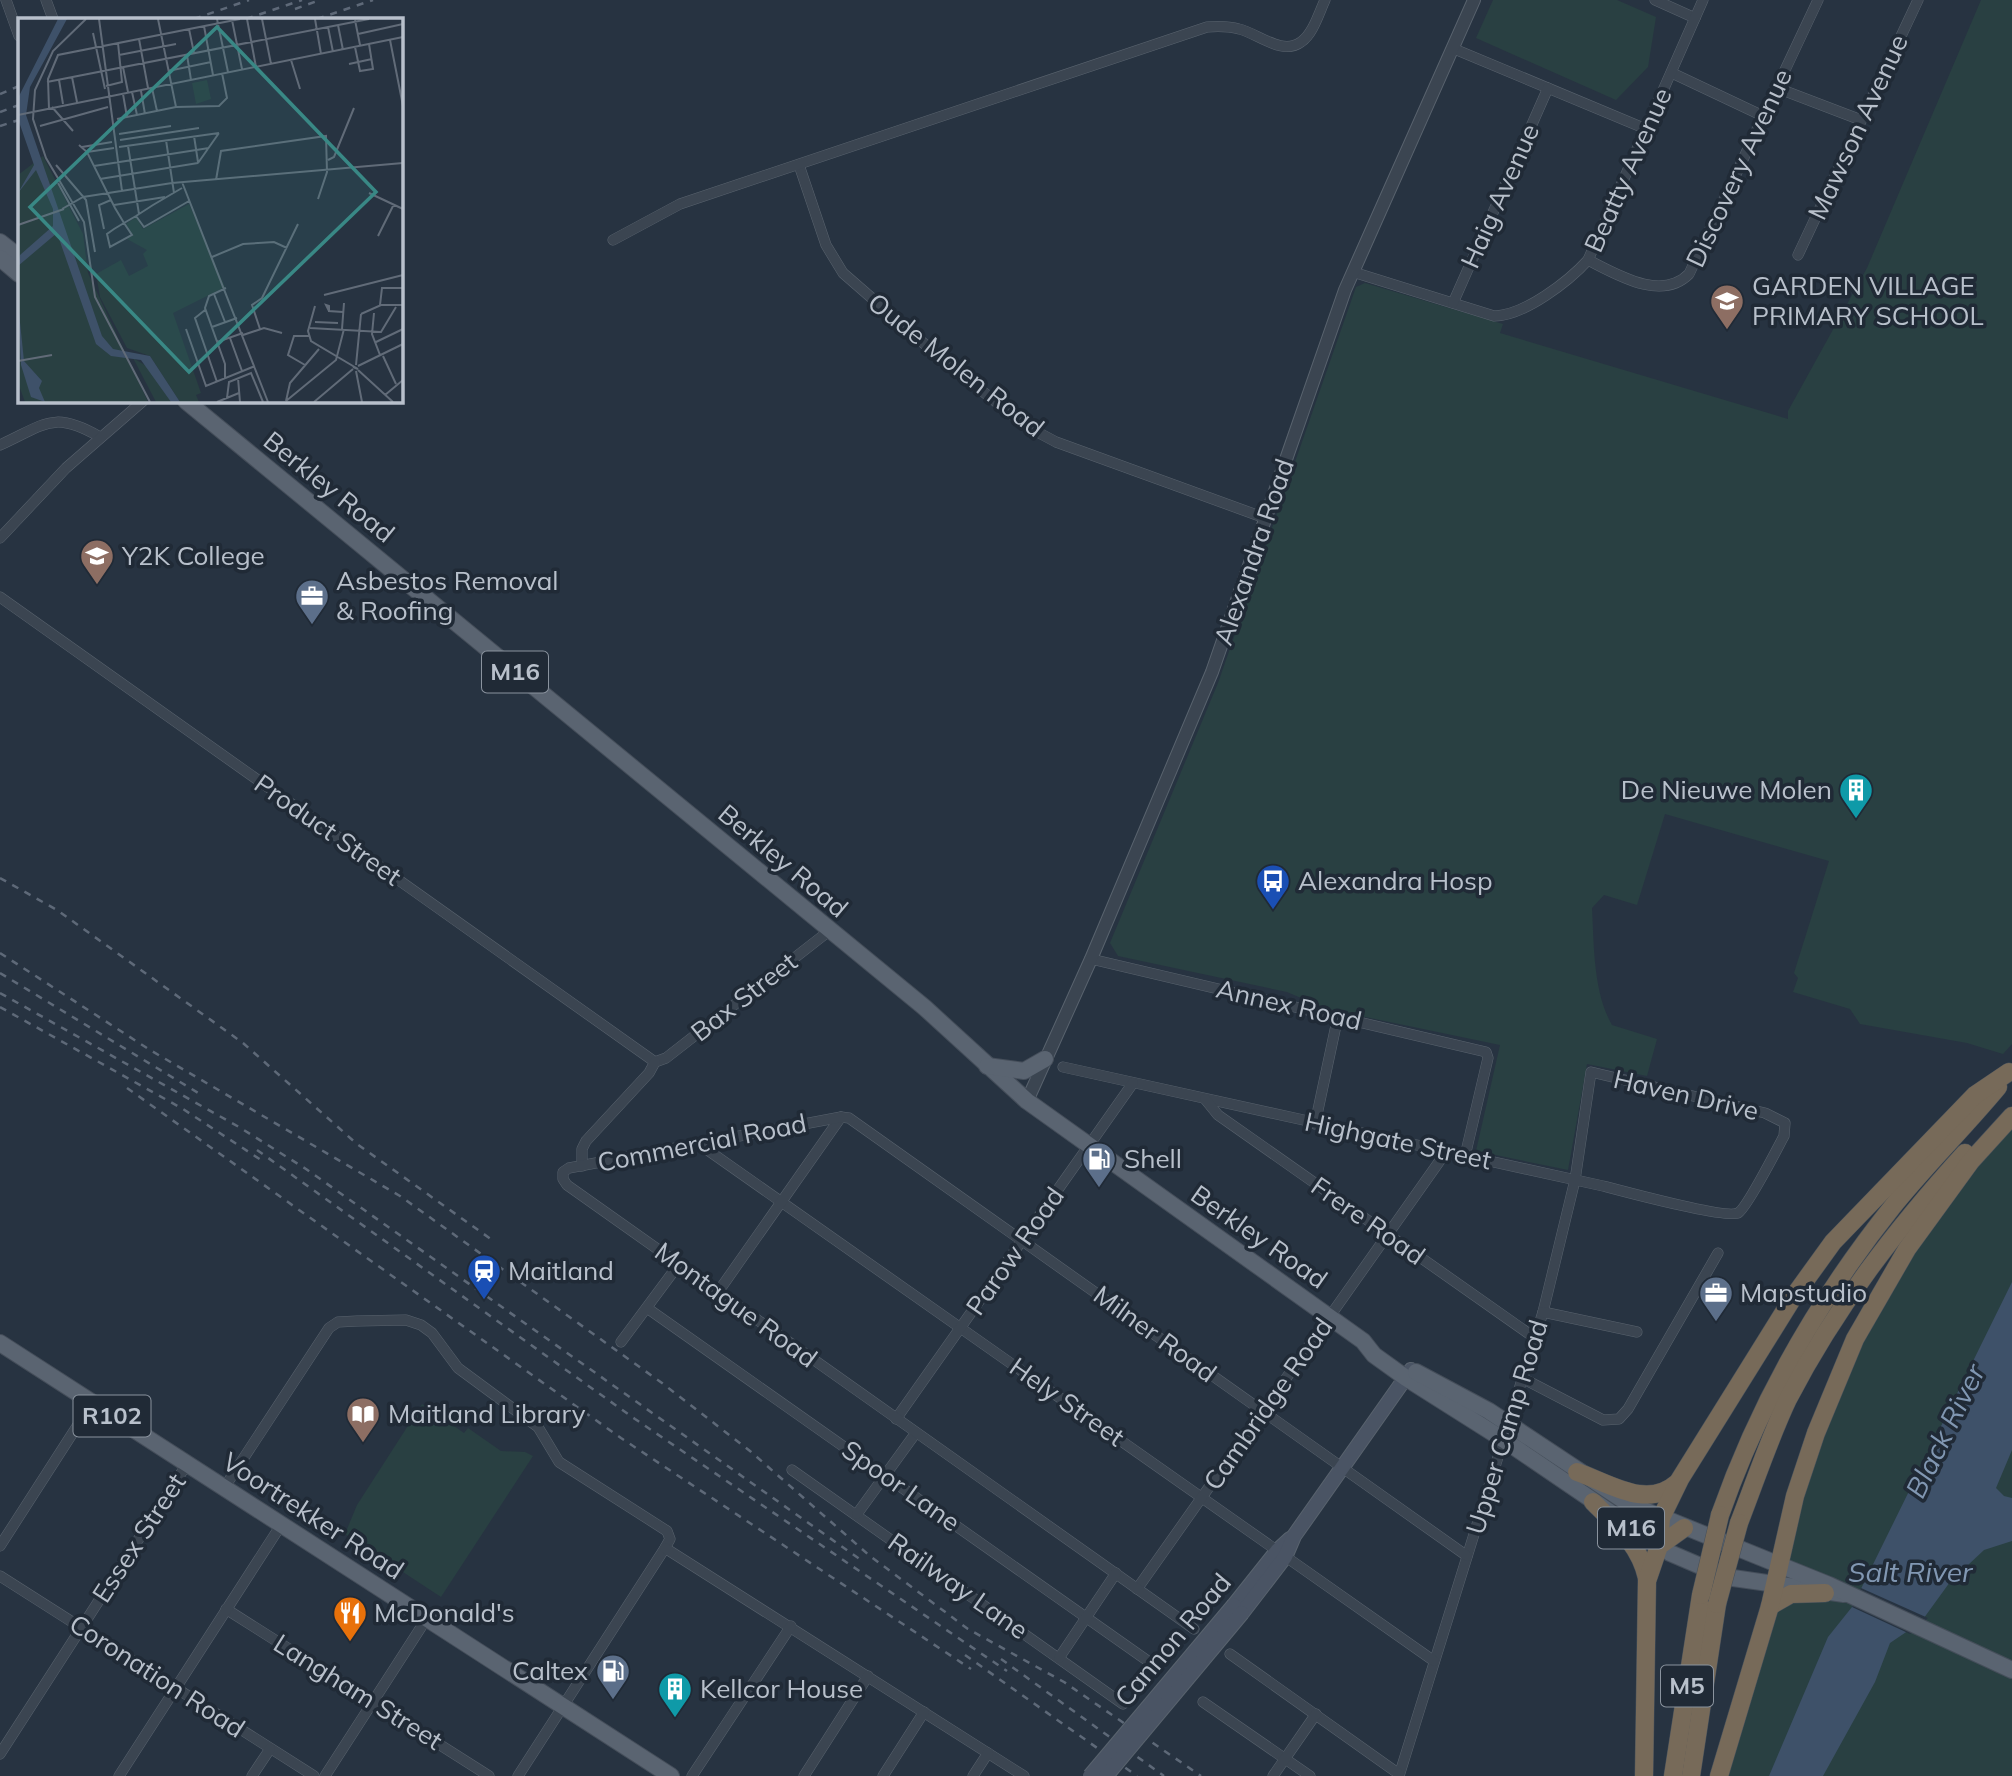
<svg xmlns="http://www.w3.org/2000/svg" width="2012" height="1776" viewBox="0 0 2012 1776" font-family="Mulish,sans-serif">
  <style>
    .green { fill: #294042 }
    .water { fill: #3e5169 }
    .pier { fill: #273341 }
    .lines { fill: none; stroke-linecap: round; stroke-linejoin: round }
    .minor-casing { stroke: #59636e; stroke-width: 11 }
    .tertiary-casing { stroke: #59636e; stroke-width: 14 }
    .secondary-casing { stroke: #59636e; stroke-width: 16 }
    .primary-casing { stroke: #454e5a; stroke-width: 18 }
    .motorway-casing { stroke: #46505b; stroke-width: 19 }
    .minor { stroke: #3b4551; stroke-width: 10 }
    .tertiary { stroke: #3b4551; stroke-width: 12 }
    .secondary { stroke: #4a5464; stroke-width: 14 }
    .primary { stroke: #5a6471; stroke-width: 16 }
    .motorway { stroke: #776a59; stroke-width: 18 }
    .rail { stroke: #5e6978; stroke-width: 2.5; stroke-dasharray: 7 7; stroke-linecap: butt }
    .secondary-bridge-casing { stroke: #59636e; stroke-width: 16; stroke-linecap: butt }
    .motorway-bridge-casing { stroke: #46505b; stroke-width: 19; stroke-linecap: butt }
    .secondary-bridge { stroke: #4a5464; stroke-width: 14 }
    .motorway-bridge { stroke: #776a59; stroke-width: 18 }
    .labels { text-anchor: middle; stroke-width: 7; stroke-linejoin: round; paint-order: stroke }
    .shield { fill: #202a36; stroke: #8a939e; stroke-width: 2 }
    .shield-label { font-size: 24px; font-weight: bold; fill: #b8c0cb }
    .street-label { font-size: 26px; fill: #b8c0cb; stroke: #202a36 }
    .poi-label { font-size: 26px; fill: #b8c0cb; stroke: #202a36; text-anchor: start }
    .water-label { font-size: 28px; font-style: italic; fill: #8197b2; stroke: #202a36 }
    .inset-road { fill: none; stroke: #616b78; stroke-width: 2 }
    .view { fill: #398885; fill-opacity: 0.15; stroke: #398885; stroke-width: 3.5 }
    .inset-edge { fill: none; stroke: #b8c0cb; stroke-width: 3.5 }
  </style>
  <rect width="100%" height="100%" fill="#273341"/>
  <g class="green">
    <polygon points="1493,0 1617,0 1656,17 1648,67 1616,100 1476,38"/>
    <path d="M1981,0H2012V1044L2003,1054L1967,1043L1860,1024L1850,1009L1793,992L1798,978L1794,973L1829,861L1665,814L1637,905L1604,895L1592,908C1594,944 1593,992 1612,1025L1657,1039L1647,1076L1587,1064L1568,1170L1476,1151L1500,1045L1327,1009L1287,992L1118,956L1110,943L1218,683L1356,287L1365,283L1503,324L1500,333L1788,419V411L1867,268Z"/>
    <path d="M2012,1127V1776H1725C1746,1701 1768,1626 1789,1551C1809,1481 1828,1410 1860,1345C1899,1265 1953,1192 2012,1127Z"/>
    <polygon points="422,1404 464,1433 468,1428 501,1451 525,1452 533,1456 441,1597 345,1534 357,1505"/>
  </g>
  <polygon class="water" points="2012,1282 2012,1450 1996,1488 2004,1496 2012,1498 2012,1541 1984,1550 1950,1582 1921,1622 1890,1643 1875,1682 1823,1776 1769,1776 1828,1637 1852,1607"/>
  <polygon class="pier" points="1861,1588 1928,1618 1910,1634 1852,1607"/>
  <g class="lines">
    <g class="minor-casing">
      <g id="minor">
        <polyline points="6,0 19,36"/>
        <polyline points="46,0 53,19"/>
        <polyline points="1655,0 1695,18"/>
        <polyline points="1452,48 1646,129"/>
        <polyline points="1672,73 1763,116"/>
        <polyline points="1777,88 1861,120"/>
        <polyline points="799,165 826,245 843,273 944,361 1028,427 1056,442 1265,518"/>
        <path d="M613,240L680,204L1207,27C1219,26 1228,26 1239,29C1257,33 1282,56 1301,42C1313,34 1319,13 1325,0"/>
        <polyline points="1798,255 1918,0"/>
        <path d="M1588,260C1616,274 1661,302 1689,274L1818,0"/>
        <path d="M1353,272L1494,316C1524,316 1569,281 1588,260L1703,0"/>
        <polyline points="1453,303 1548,88"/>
        <path d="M0,445C46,424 53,410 100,437"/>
        <polyline points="0,538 66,468 143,401"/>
        <polyline points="0,597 655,1062 666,1058 829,931"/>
        <polyline points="1091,959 1486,1052 1488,1058 1465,1156"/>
        <path d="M1063,1067C1243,1108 1423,1145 1603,1186C1622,1191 1726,1219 1738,1213C1747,1208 1777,1149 1784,1136L1785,1123L1765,1113L1591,1072L1575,1180L1543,1312L1399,1776"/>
        <polyline points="1205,1099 1218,1115 1535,1338"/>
        <polyline points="1315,1124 1338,1016"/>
        <polyline points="699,1144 1434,1661"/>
        <polyline points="582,1166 582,1149 586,1141 649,1073 655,1062"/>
        <polyline points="718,1292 841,1117"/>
        <polyline points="647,1308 1155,1666"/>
        <polyline points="1543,1312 1637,1332"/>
        <polyline points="621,1342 679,1264"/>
        <polyline points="1522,1378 1603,1420 1619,1419 1628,1409 1718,1253"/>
        <polyline points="896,1419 1133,1083"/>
        <polyline points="792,1470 1123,1704"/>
        <polyline points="224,1488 329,1328 338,1322 357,1321 406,1320 421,1325 432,1333 458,1368 538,1427 559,1462 667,1531 670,1539 665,1548 518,1776"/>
        <polyline points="857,1514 915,1434"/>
        <polyline points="0,1546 92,1403"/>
        <polyline points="665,1548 1024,1776"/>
        <polyline points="0,1576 314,1776"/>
        <polyline points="1137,1589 1446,1152"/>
        <polyline points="226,1609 489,1776"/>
        <polyline points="1194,1629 567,1185 563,1179 563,1172 569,1168 841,1117 849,1118 1467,1556"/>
        <polyline points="1230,1654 1399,1774"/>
        <polyline points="1059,1658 1116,1573"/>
        <polyline points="1203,1702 1310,1776"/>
        <polyline points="0,1754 187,1464"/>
        <polyline points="119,1776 281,1525"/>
        <polyline points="252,1776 270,1749"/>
        <polyline points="325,1776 427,1618"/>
        <polyline points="692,1776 791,1626"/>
        <polyline points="804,1776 868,1676"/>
        <polyline points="883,1776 924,1712"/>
        <polyline points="973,1776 988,1753"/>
        <polyline points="1273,1776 1316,1714"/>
      </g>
    </g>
    <g class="tertiary-casing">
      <polyline id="tertiary" points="1027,1101 1091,959 1212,672 1345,290 1474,0"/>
    </g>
    <g class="secondary-casing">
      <g id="secondary">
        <polyline points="1234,1605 1277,1551 1290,1539"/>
        <polyline points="1242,1613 1285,1557 1294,1536 1411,1370"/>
      </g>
    </g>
    <g class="primary-casing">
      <g id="primary">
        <polyline points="0,242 19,257"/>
        <polyline points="0,258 19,274"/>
        <polyline points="186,401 924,1007 1027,1101 1363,1341 1374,1355 1406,1378 1504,1440 1670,1553 1726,1577 1844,1594"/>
        <polyline points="987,1066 1024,1071 1045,1059"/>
        <polyline points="0,1343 671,1776"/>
        <polyline points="1416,1372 1489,1411 1629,1504 1829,1585 2012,1670"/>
      </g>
    </g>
    <g class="motorway-casing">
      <g id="motorway">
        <path d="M1577,1472C1609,1483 1647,1510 1677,1483"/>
        <path d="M1593,1502C1616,1525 1640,1545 1647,1578"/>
        <path d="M1720,1515C1760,1401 1817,1301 1893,1206C1926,1165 1964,1128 1998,1087"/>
        <path d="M1739,1523C1755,1482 1769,1439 1788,1399C1835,1308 1896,1229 1965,1153"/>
        <polyline points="1659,1546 1661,1518 1680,1479 1794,1296 1833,1242 1975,1095 2009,1072"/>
        <polyline points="1770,1606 1791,1594 1825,1593"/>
        <polyline points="1644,1776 1647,1581 1659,1546 1684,1528"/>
        <polyline points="1673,1776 1701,1595"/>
        <polyline points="1691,1776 1717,1604"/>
        <polyline points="1719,1776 1770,1606 1795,1496 1816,1433 1855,1339 1907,1249 1971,1161 2012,1116"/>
      </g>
    </g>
    <use href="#minor" class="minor"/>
    <use href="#tertiary" class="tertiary"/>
    <use href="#secondary" class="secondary"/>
    <use href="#primary" class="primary"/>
    <use href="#motorway" class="motorway"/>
    <g class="rail">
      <polyline points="295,9 320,0"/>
      <polyline points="194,19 249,0"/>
      <polyline points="246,19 302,0"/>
      <polyline points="317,19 373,0"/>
      <polyline points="0,94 19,86"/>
      <polyline points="0,112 19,105"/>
      <polyline points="0,126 19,120"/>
      <polyline points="0,878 57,910 243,1043 357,1144 495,1242"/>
      <polyline points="0,953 150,1050 400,1196 662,1383 750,1451 870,1556 968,1629 1064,1682 1201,1776"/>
      <polyline points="0,973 200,1094"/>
      <polyline points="0,993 239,1127 306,1169 861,1560"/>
      <polyline points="0,1007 183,1109 261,1160"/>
      <polyline points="127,1088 621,1438 971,1669"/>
      <polyline points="257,1150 635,1419 1007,1671"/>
      <polyline points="965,1655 1137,1776"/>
      <polyline points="1001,1659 1164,1776"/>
    </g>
    <g class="secondary-bridge-casing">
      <g id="secondary-bridge">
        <polyline points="1090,1776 1234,1605"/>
        <polyline points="1106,1776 1242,1613"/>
      </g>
    </g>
    <g class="motorway-bridge-casing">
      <g id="motorway-bridge">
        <polyline points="1701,1595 1720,1515"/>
        <polyline points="1717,1604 1739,1523"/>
      </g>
    </g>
    <use href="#secondary-bridge" class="secondary-bridge"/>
    <use href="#motorway-bridge" class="motorway-bridge"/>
  </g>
  <defs>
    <g id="school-pin" transform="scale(1.75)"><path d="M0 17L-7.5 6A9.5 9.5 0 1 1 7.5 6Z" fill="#8d6e63" stroke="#202a36"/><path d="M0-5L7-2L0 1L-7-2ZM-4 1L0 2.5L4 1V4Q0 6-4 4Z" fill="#fff"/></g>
    <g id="office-pin" transform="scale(1.75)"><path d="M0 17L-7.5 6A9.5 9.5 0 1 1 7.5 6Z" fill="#5c6f8a" stroke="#202a36"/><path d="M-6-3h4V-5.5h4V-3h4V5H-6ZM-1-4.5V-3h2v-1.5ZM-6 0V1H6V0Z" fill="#fff"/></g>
    <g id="building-pin" transform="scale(1.75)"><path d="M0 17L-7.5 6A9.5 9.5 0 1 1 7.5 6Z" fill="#0f9aa8" stroke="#202a36"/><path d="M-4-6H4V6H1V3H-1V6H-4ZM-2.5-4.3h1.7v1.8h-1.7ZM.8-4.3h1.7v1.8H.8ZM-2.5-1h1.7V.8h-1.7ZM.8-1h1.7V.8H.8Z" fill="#fff"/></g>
    <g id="bus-pin" transform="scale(1.75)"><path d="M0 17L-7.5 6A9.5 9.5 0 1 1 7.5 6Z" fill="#1a4fb4" stroke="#202a36"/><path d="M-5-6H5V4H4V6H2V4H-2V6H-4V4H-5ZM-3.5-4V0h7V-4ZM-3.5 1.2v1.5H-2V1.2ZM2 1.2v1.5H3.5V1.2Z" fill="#fff"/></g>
    <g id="fuel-pin" transform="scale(1.75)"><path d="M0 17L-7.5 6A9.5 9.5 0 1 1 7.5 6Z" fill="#5c6f8a" stroke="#202a36"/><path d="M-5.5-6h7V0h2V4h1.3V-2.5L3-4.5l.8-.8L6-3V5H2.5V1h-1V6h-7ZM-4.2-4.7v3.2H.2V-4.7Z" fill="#fff"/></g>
    <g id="station-pin" transform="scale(1.75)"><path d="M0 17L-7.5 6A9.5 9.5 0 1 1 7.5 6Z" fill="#1a4fb4" stroke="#202a36"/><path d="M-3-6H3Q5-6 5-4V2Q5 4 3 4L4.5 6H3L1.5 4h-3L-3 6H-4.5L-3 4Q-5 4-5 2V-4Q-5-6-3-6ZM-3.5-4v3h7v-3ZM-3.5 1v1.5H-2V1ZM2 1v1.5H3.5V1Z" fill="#fff"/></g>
    <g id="library-pin" transform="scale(1.75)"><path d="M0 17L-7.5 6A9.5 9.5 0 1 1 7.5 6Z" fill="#8d6e63" stroke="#202a36"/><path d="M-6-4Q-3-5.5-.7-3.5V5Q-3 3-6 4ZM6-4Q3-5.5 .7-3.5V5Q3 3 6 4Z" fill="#fff"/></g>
    <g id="restaurant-pin" transform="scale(1.75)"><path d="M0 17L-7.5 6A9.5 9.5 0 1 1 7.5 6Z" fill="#e8710a" stroke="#202a36"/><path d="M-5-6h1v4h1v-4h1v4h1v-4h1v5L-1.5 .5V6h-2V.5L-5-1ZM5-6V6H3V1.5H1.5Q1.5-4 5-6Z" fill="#fff"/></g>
  </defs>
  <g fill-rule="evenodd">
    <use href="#school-pin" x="1727" y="301"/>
    <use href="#school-pin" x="97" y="556"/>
    <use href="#office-pin" x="312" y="596"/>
    <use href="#building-pin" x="1856" y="790"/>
    <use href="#bus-pin" x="1273" y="881"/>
    <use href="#fuel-pin" x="1099" y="1159"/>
    <use href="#station-pin" x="484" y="1271"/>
    <use href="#office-pin" x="1716" y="1293"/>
    <use href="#library-pin" x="363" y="1414"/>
    <use href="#restaurant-pin" x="350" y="1613"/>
    <use href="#fuel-pin" x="613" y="1671"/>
    <use href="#building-pin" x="675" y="1689"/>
  </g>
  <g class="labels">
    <g class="shield">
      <rect x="482" y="651.5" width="66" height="41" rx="5"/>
      <rect x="73.5" y="1395.5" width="77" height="41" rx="5"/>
      <rect x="1598" y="1507.5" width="66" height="41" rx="5"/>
      <rect x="1661" y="1665.5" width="52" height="41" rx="5"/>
    </g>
    <g class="shield-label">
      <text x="515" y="680">M16</text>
      <text x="112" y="1424">R102</text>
      <text x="1631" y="1536">M16</text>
      <text x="1687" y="1694">M5</text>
    </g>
    <g class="street-label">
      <text transform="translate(1858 127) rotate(-65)" y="9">Mawson Avenue</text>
      <text transform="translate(1739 168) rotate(-65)" y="9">Discovery Avenue</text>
      <text transform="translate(1628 170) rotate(-66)" y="9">Beatty Avenue</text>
      <text transform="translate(1500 196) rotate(-66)" y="9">Haig Avenue</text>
      <text transform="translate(956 365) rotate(38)" y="9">Oude Molen Road</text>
      <text transform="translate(329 487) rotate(39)" y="9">Berkley Road</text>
      <text transform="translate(1254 552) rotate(-71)" y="9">Alexandra Road</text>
      <text transform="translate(328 830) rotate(35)" y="9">Product Street</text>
      <text transform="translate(783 861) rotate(40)" y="9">Berkley Road</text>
      <text transform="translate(744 997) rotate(-38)" y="9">Bax Street</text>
      <text transform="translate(1289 1005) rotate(13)" y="9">Annex Road</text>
      <text transform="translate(1686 1095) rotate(13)" y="9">Haven Drive</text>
      <text transform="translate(1398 1141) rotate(12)" y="9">Highgate Street</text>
      <text transform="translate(702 1143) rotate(-11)" y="9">Commercial Road</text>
      <text transform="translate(1368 1221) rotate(35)" y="9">Frere Road</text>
      <text transform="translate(1259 1237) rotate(35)" y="9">Berkley Road</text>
      <text transform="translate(1015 1251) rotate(-55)" y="9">Parow Road</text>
      <text transform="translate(736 1305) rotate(36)" y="9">Montague Road</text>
      <text transform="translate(1155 1334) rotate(36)" y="9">Milner Road</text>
      <text transform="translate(1067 1402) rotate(35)" y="9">Hely Street</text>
      <text transform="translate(1268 1404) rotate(-55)" y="9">Cambridge Road</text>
      <text transform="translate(1507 1427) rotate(-73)" y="9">Upper Camp Road</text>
      <text transform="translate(901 1486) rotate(35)" y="9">Spoor Lane</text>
      <text transform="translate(313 1516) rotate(33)" y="9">Voortrekker Road</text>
      <text transform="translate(139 1538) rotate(-57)" y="9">Essex Street</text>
      <text transform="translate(958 1586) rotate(35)" y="9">Railway Lane</text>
      <text transform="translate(1173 1640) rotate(-50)" y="9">Cannon Road</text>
      <text transform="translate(157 1676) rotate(33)" y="9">Coronation Road</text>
      <text transform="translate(358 1692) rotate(32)" y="9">Langham Street</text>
    </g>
    <g class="poi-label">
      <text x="1752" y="295">GARDEN VILLAGE<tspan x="1752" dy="30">PRIMARY SCHOOL</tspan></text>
      <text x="122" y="565">Y2K College</text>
      <text x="336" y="590">Asbestos Removal<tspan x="336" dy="30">&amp; Roofing</tspan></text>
      <text x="1832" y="799" text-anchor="end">De Nieuwe Molen</text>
      <text x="1298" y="890">Alexandra Hosp</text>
      <text x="1124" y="1168">Shell</text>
      <text x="508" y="1280">Maitland</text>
      <text x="1740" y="1302">Mapstudio</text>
      <text x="388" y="1423">Maitland Library</text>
      <text x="374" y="1622">McDonald's</text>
      <text x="588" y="1680" text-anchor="end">Caltex</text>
      <text x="700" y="1698">Kellcor House</text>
    </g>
    <g class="water-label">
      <text transform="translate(1945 1431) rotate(-64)" y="10">Black River</text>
      <text x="1910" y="1582">Salt River</text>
    </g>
  </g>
  <g transform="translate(18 18)">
    <rect width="385" height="385" fill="#273341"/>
    <path d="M189,62L193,81L178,86L174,65ZM25,138L65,216L70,255L130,384H7L0,365V157ZM171,186L207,269L155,295L183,375L178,377L181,384H162L132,338L109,330L82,279L78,256L103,242L111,258L130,248L125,236L129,232L109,221L115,217L108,206L118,199L125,211ZM115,340L130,349L153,384H138Z" fill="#294042"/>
    <path d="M40,1H49L12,69L8,97L84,318L95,331L132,338L162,384H153L123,342L93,338L78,326L39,215L0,248L2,237L35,208V191L18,152L0,175L16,147L0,101V80ZM0,285L6,343L24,363L21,370L27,384L13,379L3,347Z" fill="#3e5169"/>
    <path class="inset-road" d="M68,1L35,33L17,72L15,101L28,140L66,204L77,279L132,384M81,1L104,173M140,1L158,89M199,1L210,54M229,1L238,49M244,1L253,46M297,1L303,36M214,2L224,51M337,2L342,27M320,7L325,32M186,8L195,57M310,9L315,34M171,11L176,35M75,15L87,71M340,16L385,6M121,21L130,70M372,22L385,88M337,29L342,53L355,51L351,26M101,37L158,26M169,37L173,62M273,42L282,71M331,46L354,41M105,49L110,74M150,53L193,44M54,59L59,84M41,62L45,86M29,64L351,1M88,68L104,64L100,25M134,70L139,93M123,73L127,96M114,74L119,97M105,76L109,99M34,89L55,113M31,91L30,61L40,37L222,1M0,97L385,19M99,101L158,89L201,88L209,80L204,55M22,108L90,89M101,116L153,108M176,118L180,144M102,122L181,110M148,122L156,175M61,127L69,134L97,190L106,205L114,217L92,229L89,216L96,211L106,205L118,198L135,187L164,170M110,128L121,196M64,129L94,124M101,129L201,115M69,134L96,130M310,142L316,139L336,90M180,145L201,115M38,147L68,182L77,234M76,148L191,130M82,161L180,145M198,162L203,133L308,118L309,154L300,181M164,164L250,384M40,165L61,203M351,175L385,191M96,187L147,179M44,191L65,179L154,165L385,145M118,198L126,209L171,183M0,207L46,191M86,211L81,187L93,182M360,218L376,186M194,239L225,226L256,224L269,230M196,276L207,304M306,277L385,257M362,287L364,270H385M297,288L290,313L293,323L340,351L335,349M187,292L177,300L199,364M311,293L308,287L311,288V293L325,294M356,295L354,316L362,337M343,296L363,287H385M297,304L320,305M194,309L219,300M292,310L363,314L378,289M168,311L188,368L237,348M242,311L234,287L244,280L280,206M324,311L326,285M225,317L246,310L264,315M212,320L224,353M199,324L225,315M358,324L385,311M365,338L378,366M0,343L34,337M287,347L270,337L276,318H291M338,347L343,296M340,348L385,326M340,352L375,384M338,353L344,384M220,360L222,384M207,361V346L187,290L191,278L208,270M367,377L385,362M209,380L211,364L233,355L245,384M268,383L318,342L326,311M268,383L272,365L301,331M199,384L221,375M296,384L335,351"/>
    <path class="view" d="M199,9L358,174L171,354L12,189Z"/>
    <rect width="385" height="385" class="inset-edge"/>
  </g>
</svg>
